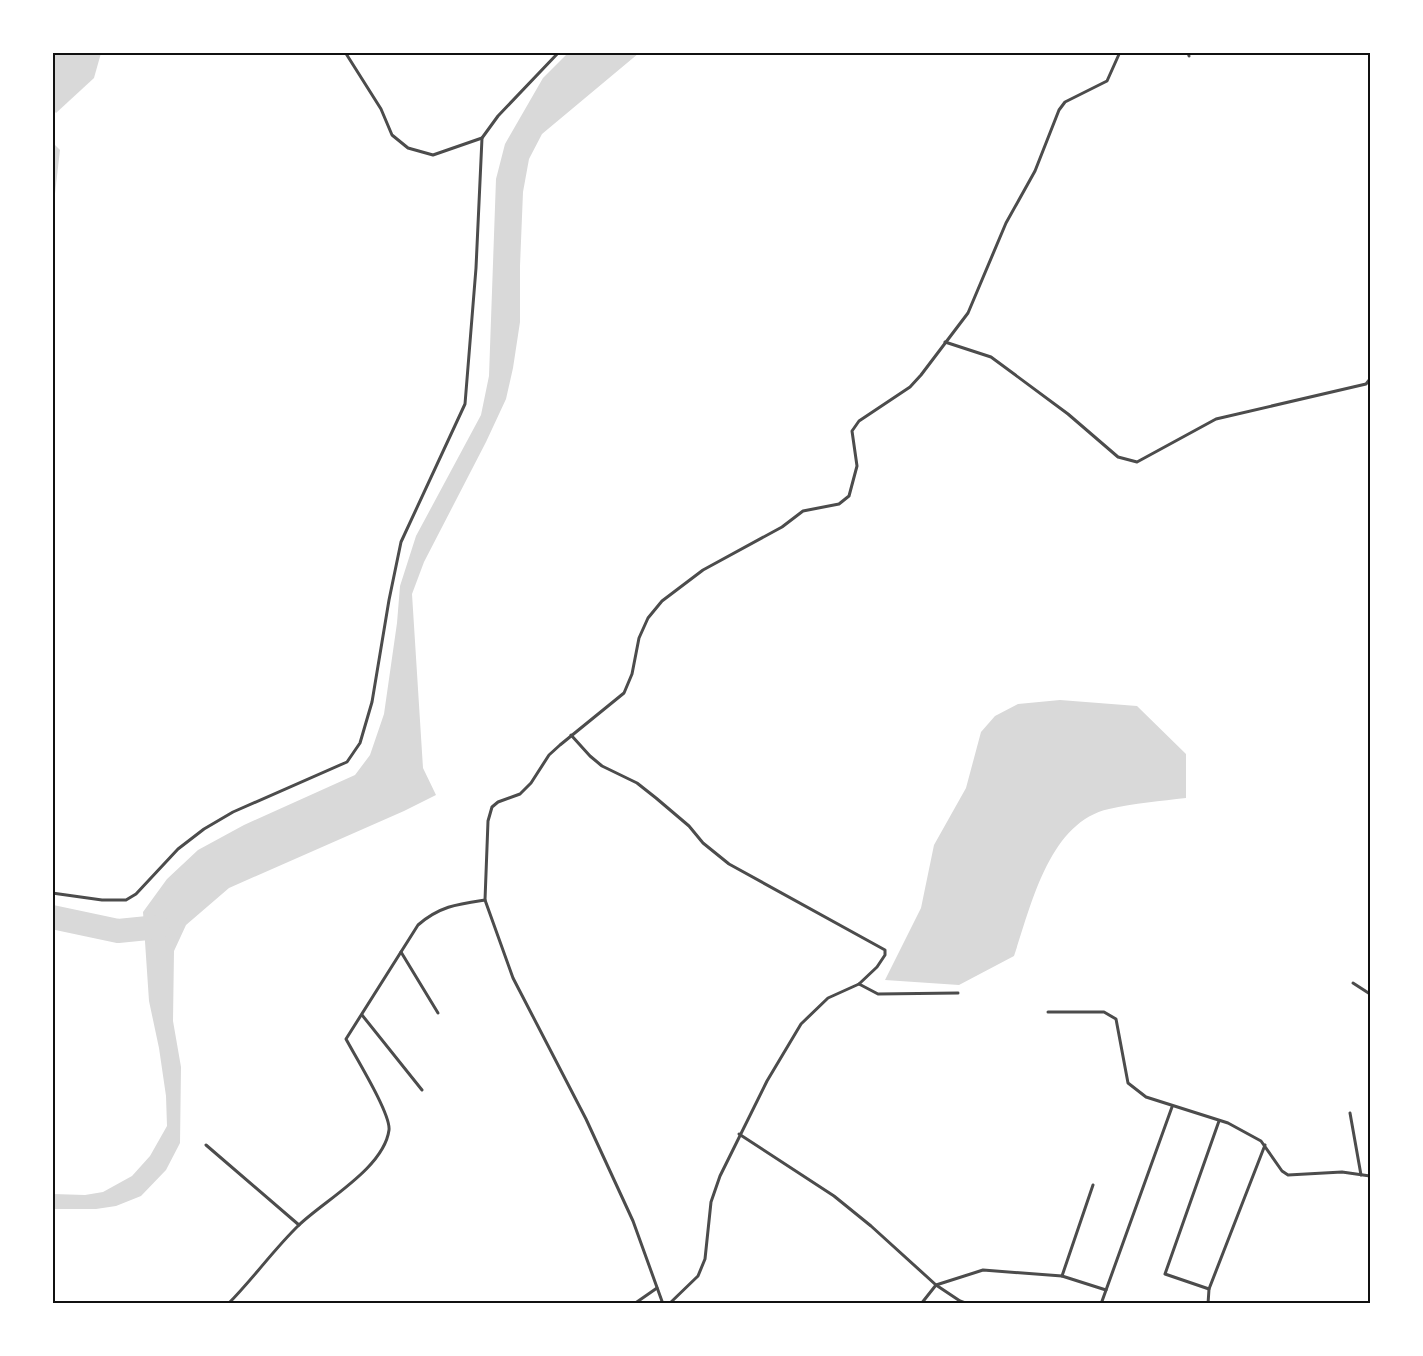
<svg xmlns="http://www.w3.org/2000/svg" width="1423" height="1356" viewBox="0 0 1423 1356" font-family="Montserrat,sans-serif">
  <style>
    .water { fill: #d9d9d9 }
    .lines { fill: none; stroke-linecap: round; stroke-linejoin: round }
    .river { stroke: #d9d9d9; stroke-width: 24 }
    .service { stroke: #4c4c4c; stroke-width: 3 }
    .neatline { fill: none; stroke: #111; stroke-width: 2 }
  </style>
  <rect width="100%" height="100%" fill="#fff"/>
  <g class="water">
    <polygon points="52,53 101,53 94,78 56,113 53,110"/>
    <polygon points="568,53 639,53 542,134 529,159 523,192 520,266 520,322 513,368 506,399 486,442 424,562 412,594 423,768 436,795 404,811 229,888 186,925 174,951 173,1021 181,1067 180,1143 166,1170 141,1196 116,1206 96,1209 53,1209 53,1194 85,1195 103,1192 132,1176 150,1156 167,1126 166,1096 159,1048 149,1001 143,912 167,879 198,850 244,825 355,775 370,755 384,714 397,623 400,586 416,536 481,415 489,376 496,179 505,144 543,78"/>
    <polygon points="53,143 60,150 53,211"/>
    <path d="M1060,700L1137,706L1186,754V798C1161,801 1134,803 1109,809C1049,822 1031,906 1014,956L959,985L885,980L921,908L934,845L966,788L981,732L995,716L1018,704Z"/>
  </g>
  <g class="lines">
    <polyline class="river" points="52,917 118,931 158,927"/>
    <g class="service">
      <polyline points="345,52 381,109 392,135 408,148 433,155 482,138"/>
      <polyline points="1188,52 1189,56"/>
      <polyline points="945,342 991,357 1068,414 1118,457 1137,462 1216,419 1366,384 1370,379"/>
      <polyline points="571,735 590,756 602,766 637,783 656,798 689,826 703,843 729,864 885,950 885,955 877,967 859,984 828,998 801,1024 767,1081 720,1176 711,1202 705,1259 698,1276 669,1304"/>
      <polyline points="52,893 102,900 126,900 136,894 178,849 204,829 233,812 347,762 360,743 372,702 389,600 401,542 465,404 476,268 482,138 498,116 559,52"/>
      <polyline points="401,952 438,1013"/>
      <polyline points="1353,983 1370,994"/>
      <polyline points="859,984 878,994 958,993"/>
      <polyline points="1048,1012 1104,1012 1116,1019 1128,1083 1146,1097 1228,1123 1261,1141 1282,1171 1288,1175 1342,1172 1370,1176"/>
      <polyline points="362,1015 422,1090"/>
      <polyline points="1350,1113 1361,1175"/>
      <polyline points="739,1134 834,1196 871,1226 936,1285 960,1301 968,1304"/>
      <polyline points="206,1145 299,1225"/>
      <polyline points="1062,1276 1093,1185"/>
      <polyline points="1209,1289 1165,1274 1219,1121"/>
      <path d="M228,1304C253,1279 274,1249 299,1225C325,1200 384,1168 389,1130C391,1114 355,1056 346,1039L418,925C440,906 458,904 485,900"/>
      <polyline points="634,1304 657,1288"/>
      <polyline points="663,1304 633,1221 586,1119 513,978 485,900 488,821 492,807 498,802 520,794 531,783 549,755 560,745 624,693 632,674 639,638 648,618 662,601 703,570 782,527 803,511 839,504 849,496 857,466 852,431 859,421 910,387 921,375 968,313 1006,223 1035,171 1059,110 1065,102 1107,81 1120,52"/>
      <polyline points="921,1304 936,1285 983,1270 1062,1276 1106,1290"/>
      <polyline points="1101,1304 1172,1107"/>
      <polyline points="1208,1304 1209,1289 1265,1145"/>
    </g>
  </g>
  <rect width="1423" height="1356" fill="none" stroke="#ffffff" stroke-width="108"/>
  <rect x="54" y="54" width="1315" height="1248" class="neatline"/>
</svg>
